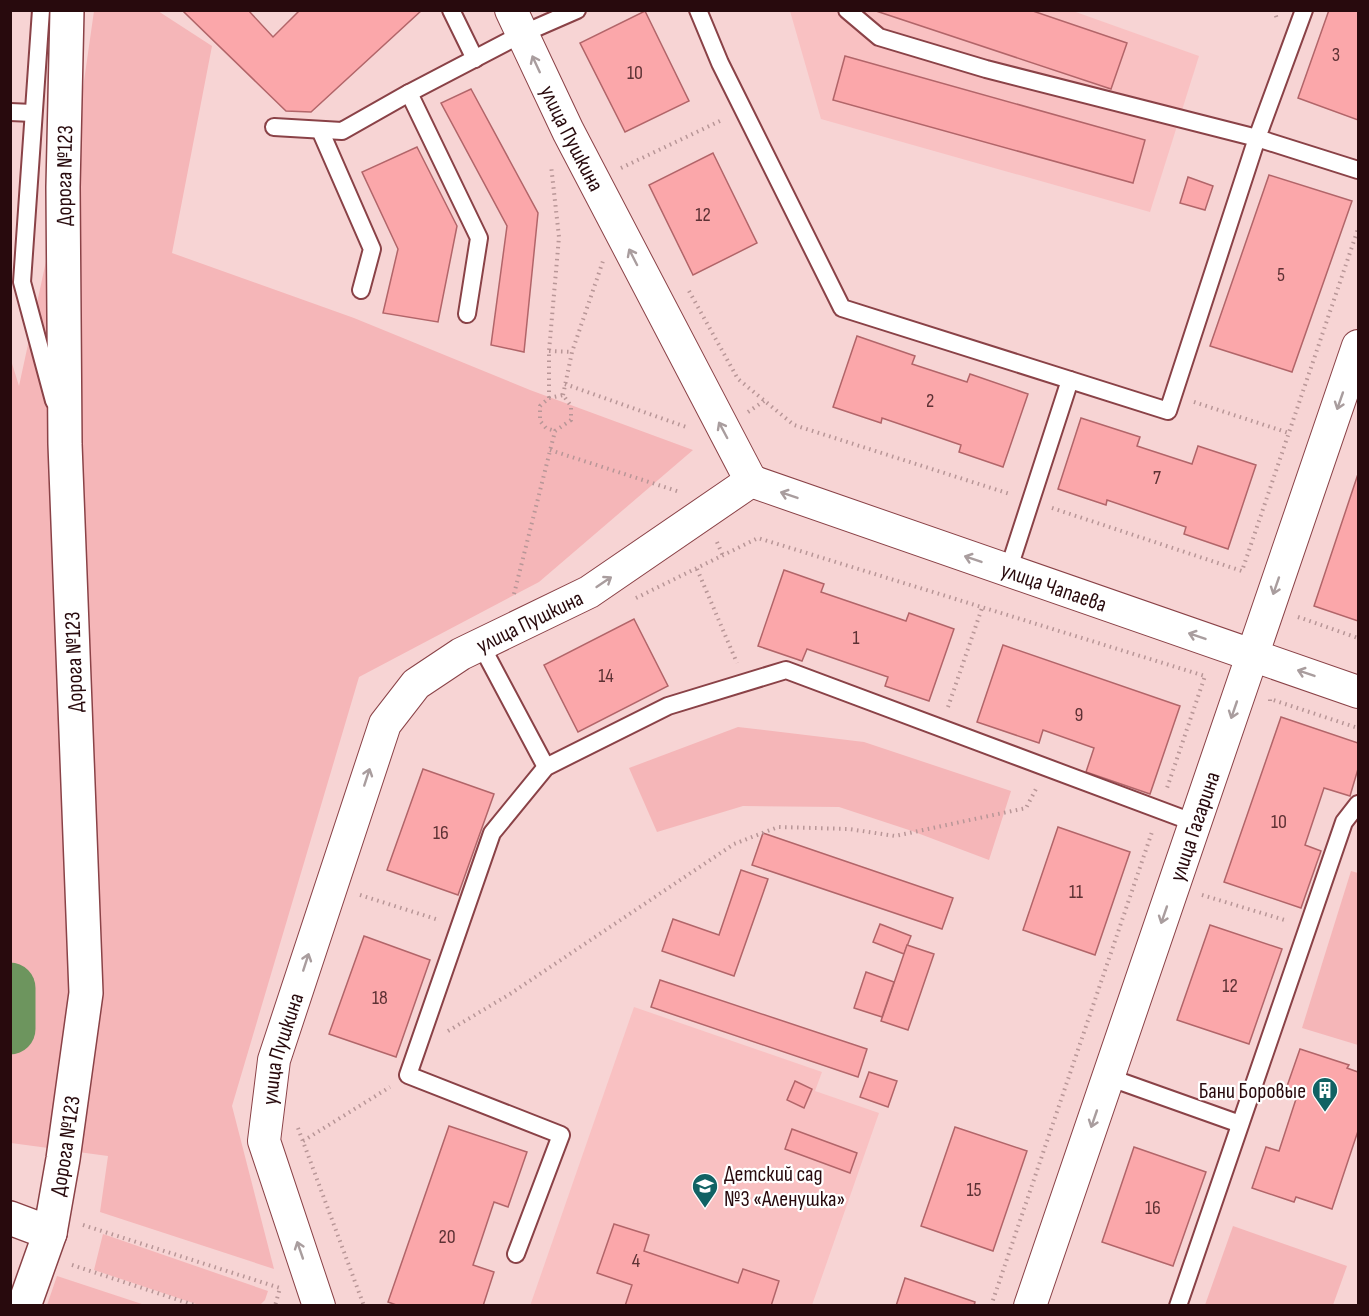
<svg xmlns="http://www.w3.org/2000/svg" width="1369" height="1316" viewBox="0 0 1369 1316" font-family="'Sofia Sans Condensed',sans-serif">
  <style>
    .built { fill: #f9c1c2 }
    .green { fill: #f5b6b8 }
    .lines { fill: none; stroke-linecap: round; stroke-linejoin: round }
    .river { stroke: #6d955e; stroke-width: 51 }
    .building { fill: #fba7aa; stroke: #b26569; stroke-width: 1.5 }
    .lane-casing { stroke: #8a4247; stroke-width: 20 }
    .street-casing { stroke: #8a4247; stroke-width: 34 }
    .secondary-casing { stroke: #8a4247; stroke-width: 36 }
    .path { stroke: #b89697; stroke-width: 4; stroke-dasharray: 1.5 4.5; stroke-linecap: butt }
    .lane { stroke: #fff; stroke-width: 16 }
    .street { stroke: #fff; stroke-width: 32 }
    .secondary { stroke: #fff; stroke-width: 33 }
    .oneway { stroke: #a99d9e }
    .labels { text-anchor: middle; stroke-width: 4.5; stroke-linejoin: round; paint-order: stroke }
    .number-label { font-size: 20px; fill: #5d3134 }
    .street-label { font-size: 22px; fill: #280a0d; stroke: #fff }
    .poi-label { font-size: 22px; fill: #280a0d; stroke: #fff; text-anchor: end }
  </style>
  <rect width="100%" height="100%" fill="#f7d4d4"/>
  <g class="built">
    <polygon points="790,11 1073,11 1199,56 1150,212 821,119"/>
    <polygon points="634,1007 822,1072 815,1091 879,1113 812,1305 530,1306"/>
  </g>
  <g class="green">
    <polygon points="94,11 158,11 212,46 172,253 354,318 530,390 693,450 539,582 359,677 232,1106 274,1269 100,1212 108,1156 11,1143 10,357 19,386 82,95"/>
    <polygon points="738,727 864,742 1011,791 989,860 912,831 839,807 743,806 657,832 629,768"/>
    <polygon points="1351,871 1358,873 1358,1045 1302,1028"/>
    <polygon points="1233,1226 1347,1266 1333,1305 1205,1305"/>
    <polygon points="103,1234 268,1291 265,1300 260,1305 199,1305 94,1270"/>
    <polygon points="57,1276 145,1305 47,1305"/>
  </g>
  <g class="lines">
    <polyline class="river" points="10,988 10,1029"/>
  </g>
  <g class="building">
    <polygon points="185,10 248,10 273,37 300,10 422,10 311,112 286,111 184,12"/>
    <polygon points="873,10 1030,10 1127,43 1111,89"/>
    <polygon points="1329,10 1358,10 1358,120 1298,98"/>
    <polygon points="645,11 689,101 625,132 580,43"/>
    <polygon points="845,56 1145,140 1133,183 833,100"/>
    <polygon points="471,89 538,213 524,352 491,345 507,226 441,103"/>
    <polygon points="417,147 457,226 438,322 383,313 398,249 362,172"/>
    <polygon points="713,153 757,243 693,275 649,185"/>
    <polygon points="1269,175 1352,201 1292,372 1210,346"/>
    <polygon points="1188,177 1213,186 1205,210 1180,203"/>
    <polygon points="857,336 915,356 912,364 967,382 970,374 1028,394 1003,467 959,452 961,445 882,418 881,423 833,407"/>
    <polygon points="1081,418 1140,437 1137,446 1192,464 1198,446 1256,465 1228,549 1184,534 1186,527 1107,500 1106,505 1058,489"/>
    <polygon points="1358,474 1358,621 1314,606"/>
    <polygon points="784,570 824,584 821,592 906,621 909,613 954,629 929,701 885,686 888,677 807,649 802,661 758,646"/>
    <polygon points="634,619 668,686 578,732 544,665"/>
    <polygon points="1003,645 1180,706 1150,794 1086,772 1094,748 1043,730 1039,743 977,722"/>
    <polygon points="1281,717 1358,743 1358,769 1350,796 1324,788 1305,845 1321,851 1301,908 1224,882"/>
    <polygon points="423,769 494,794 458,895 387,870"/>
    <polygon points="1058,827 1130,852 1095,955 1023,930"/>
    <polygon points="763,833 953,898 942,929 752,865"/>
    <polygon points="741,870 768,879 734,976 662,951 673,919 719,935"/>
    <polygon points="880,924 911,936 904,954 873,942"/>
    <polygon points="1210,925 1282,949 1249,1044 1177,1020"/>
    <polygon points="364,936 430,960 396,1057 329,1034"/>
    <polygon points="907,945 934,954 908,1030 881,1021"/>
    <polygon points="866,972 894,982 882,1017 854,1008"/>
    <polygon points="660,980 867,1049 858,1077 651,1007"/>
    <polygon points="1300,1049 1349,1065 1347,1068 1358,1072 1358,1131 1332,1209 1296,1197 1294,1202 1252,1188 1266,1147 1279,1151 1297,1096 1285,1092"/>
    <polygon points="869,1072 897,1081 888,1107 860,1097"/>
    <polygon points="795,1081 812,1089 804,1108 787,1100"/>
    <polygon points="449,1126 527,1152 508,1207 494,1202 473,1265 494,1272 483,1306 399,1306 388,1302"/>
    <polygon points="955,1127 1027,1151 993,1251 921,1226"/>
    <polygon points="792,1129 857,1153 850,1173 785,1149"/>
    <polygon points="1134,1147 1206,1172 1173,1266 1102,1242"/>
    <polygon points="614,1224 649,1235 644,1251 738,1283 743,1269 779,1281 771,1306 625,1306 632,1285 597,1273"/>
    <polygon points="905,1278 975,1302 974,1306 896,1306"/>
  </g>
  <g class="lines">
    <g class="lane-casing">
      <g id="lane">
        <polyline points="41,10 22,282 54,401"/>
        <polyline points="451,10 475,59"/>
        <polyline points="698,10 720,63 842,308 1168,411 1257,138 986,69 879,37 847,10"/>
        <polyline points="1304,10 1257,138 1358,170"/>
        <polyline points="409,93 479,238 467,314"/>
        <polyline points="10,112 33,113"/>
        <polyline points="274,127 342,131 409,93 522,34 577,10"/>
        <polyline points="320,130 372,249 361,290"/>
        <polyline points="1008,571 1070,380"/>
        <polyline points="481,645 546,767"/>
        <polyline points="1108,1077 1240,1124"/>
        <polyline points="516,1254 561,1135 408,1075 492,833 546,767 668,706 786,670 1195,823"/>
        <polyline points="1178,1306 1344,822 1358,804"/>
      </g>
    </g>
    <g class="street-casing">
      <g id="street">
        <path id="s1" d="M511,10L568,131L751,481"/>
        <path id="s2" d="M751,481L1358,692"/>
        <path id="s3" d="M319,1306L264,1141L274,1060L385,724L416,684L461,654L589,592L751,481"/>
        <path id="s4" d="M1030,1306L1358,346"/>
      </g>
    </g>
    <g class="secondary-casing">
      <g id="secondary">
        <polyline points="10,1218 50,1233"/>
        <path id="s5" d="M24,1306L50,1233L63,1159L86,993L65,444L63,187L67,10"/>
      </g>
    </g>
    <g class="path">
      <polyline points="1274,10 1277,19"/>
      <polyline points="621,168 722,120"/>
      <polyline points="689,291 738,379 794,425 1010,494"/>
      <polyline points="549,351 572,352"/>
      <polyline points="565,384 689,428"/>
      <polyline points="563,395 572,352 603,261"/>
      <polyline points="549,398 549,351 559,237 551,165"/>
      <polyline points="1194,402 1289,433"/>
      <polyline points="748,412 764,401"/>
      <polyline points="550,450 680,492"/>
      <polyline points="1052,508 1242,571 1358,229"/>
      <polyline points="717,542 723,556"/>
      <polyline points="697,569 737,663"/>
      <polyline points="514,594 555,431 571,420 571,406 563,395 549,398 540,406 540,421 546,428 555,431"/>
      <polyline points="636,598 758,538 1205,676 1167,788"/>
      <polyline points="1298,617 1358,638"/>
      <polyline points="1270,701 1270,699 1358,728"/>
      <polyline points="948,707 982,608"/>
      <polyline points="360,895 439,920"/>
      <polyline points="1202,895 1288,921"/>
      <polyline points="448,1031 510,994 734,844 778,827 849,829 895,836 1026,808 1037,787"/>
      <polyline points="298,1128 364,1306"/>
      <polyline points="303,1141 390,1087"/>
      <polyline points="83,1225 280,1288 275,1306"/>
      <polyline points="72,1265 197,1306"/>
      <polyline points="991,1306 1153,829"/>
    </g>
    <use href="#lane" class="lane"/>
    <use href="#street" class="street"/>
    <use href="#secondary" class="secondary"/>
  </g>
  <defs><path id="oneway-shaft" d="M-6 0H5M1.5-3L5.5 0L1.5 3" fill="none" stroke-width="1.6" stroke-linecap="round" stroke-linejoin="round" transform="scale(1.5)"/></defs>
  <g class="oneway">
    <use href="#oneway-shaft" transform="translate(536 64) rotate(-115)"/>
    <use href="#oneway-shaft" transform="translate(633 257) rotate(-117)"/>
    <use href="#oneway-shaft" transform="translate(1340 401) rotate(109)"/>
    <use href="#oneway-shaft" transform="translate(723 430) rotate(-118)"/>
    <use href="#oneway-shaft" transform="translate(789 495) rotate(-161)"/>
    <use href="#oneway-shaft" transform="translate(973 559) rotate(-161)"/>
    <use href="#oneway-shaft" transform="translate(604 582) rotate(-34)"/>
    <use href="#oneway-shaft" transform="translate(1276 586) rotate(109)"/>
    <use href="#oneway-shaft" transform="translate(1197 636) rotate(-161)"/>
    <use href="#oneway-shaft" transform="translate(1306 673) rotate(-161)"/>
    <use href="#oneway-shaft" transform="translate(1234 710) rotate(109)"/>
    <use href="#oneway-shaft" transform="translate(367 777) rotate(-72)"/>
    <use href="#oneway-shaft" transform="translate(1164 915) rotate(109)"/>
    <use href="#oneway-shaft" transform="translate(306 962) rotate(-72)"/>
    <use href="#oneway-shaft" transform="translate(1094 1119) rotate(109)"/>
    <use href="#oneway-shaft" transform="translate(300 1250) rotate(-109)"/>
  </g>
  <defs>
    <g id="building-pin" transform="scale(1.35)"><path d="M0 17L-7.5 6A9.5 9.5 0 1 1 7.5 6Z" fill="#116264" stroke="#fff"/><path d="M-4-6H4V6H1V3H-1V6H-4ZM-2.5-4.3h1.7v1.8h-1.7ZM.8-4.3h1.7v1.8H.8ZM-2.5-1h1.7V.8h-1.7ZM.8-1h1.7V.8H.8Z" fill="#fff"/></g>
    <g id="school-pin" transform="scale(1.35)"><path d="M0 17L-7.5 6A9.5 9.5 0 1 1 7.5 6Z" fill="#116264" stroke="#fff"/><path d="M0-5L7-2L0 1L-7-2ZM-4 1L0 2.5L4 1V4Q0 6-4 4Z" fill="#fff"/></g>
  </defs>
  <g fill-rule="evenodd">
    <use href="#building-pin" x="1325" y="1090"/>
    <use href="#school-pin" x="705" y="1186"/>
  </g>
  <g class="labels">
    <g class="number-label">
      <text x="1336" y="61">3</text>
      <text x="635" y="79">10</text>
      <text x="703" y="221">12</text>
      <text x="1281" y="281">5</text>
      <text x="930" y="407">2</text>
      <text x="1157" y="484">7</text>
      <text x="856" y="644">1</text>
      <text x="606" y="682">14</text>
      <text x="1079" y="721">9</text>
      <text x="1279" y="828">10</text>
      <text x="441" y="839">16</text>
      <text x="1076" y="898">11</text>
      <text x="1230" y="992">12</text>
      <text x="380" y="1004">18</text>
      <text x="974" y="1196">15</text>
      <text x="1153" y="1214">16</text>
      <text x="447" y="1243">20</text>
      <text x="636" y="1267">4</text>
    </g>
    <g class="street-label">
      <text dy="8" stroke="none"><textPath href="#s1" startOffset="142">улица Пушкина</textPath></text>
      <text dy="8" stroke="none"><textPath href="#s5" startOffset="1138">Дорога №123</textPath></text>
      <text dy="8" stroke="none"><textPath href="#s2" startOffset="321">улица Чапаева</textPath></text>
      <text dy="8" stroke="none"><textPath href="#s3" startOffset="790">улица Пушкина</textPath></text>
      <text transform="translate(73 662) rotate(-92)" y="8">Дорога №123</text>
      <text dy="8" stroke="none"><textPath href="#s4" startOffset="507">улица Гагарина</textPath></text>
      <text dy="8" stroke="none"><textPath href="#s3" startOffset="268">улица Пушкина</textPath></text>
      <text dy="8" stroke="none"><textPath href="#s5" startOffset="166">Дорога №123</textPath></text>
    </g>
    <g class="poi-label">
      <text x="1306" y="1098">Бани Боровые</text>
      <text x="724" y="1181" text-anchor="start">Детский сад<tspan x="724" dy="25">№3 «Аленушка»</tspan></text>
    </g>
  </g>
  <rect width="1369" height="1316" fill="none" stroke="#280a0d" stroke-width="24"/>
</svg>
